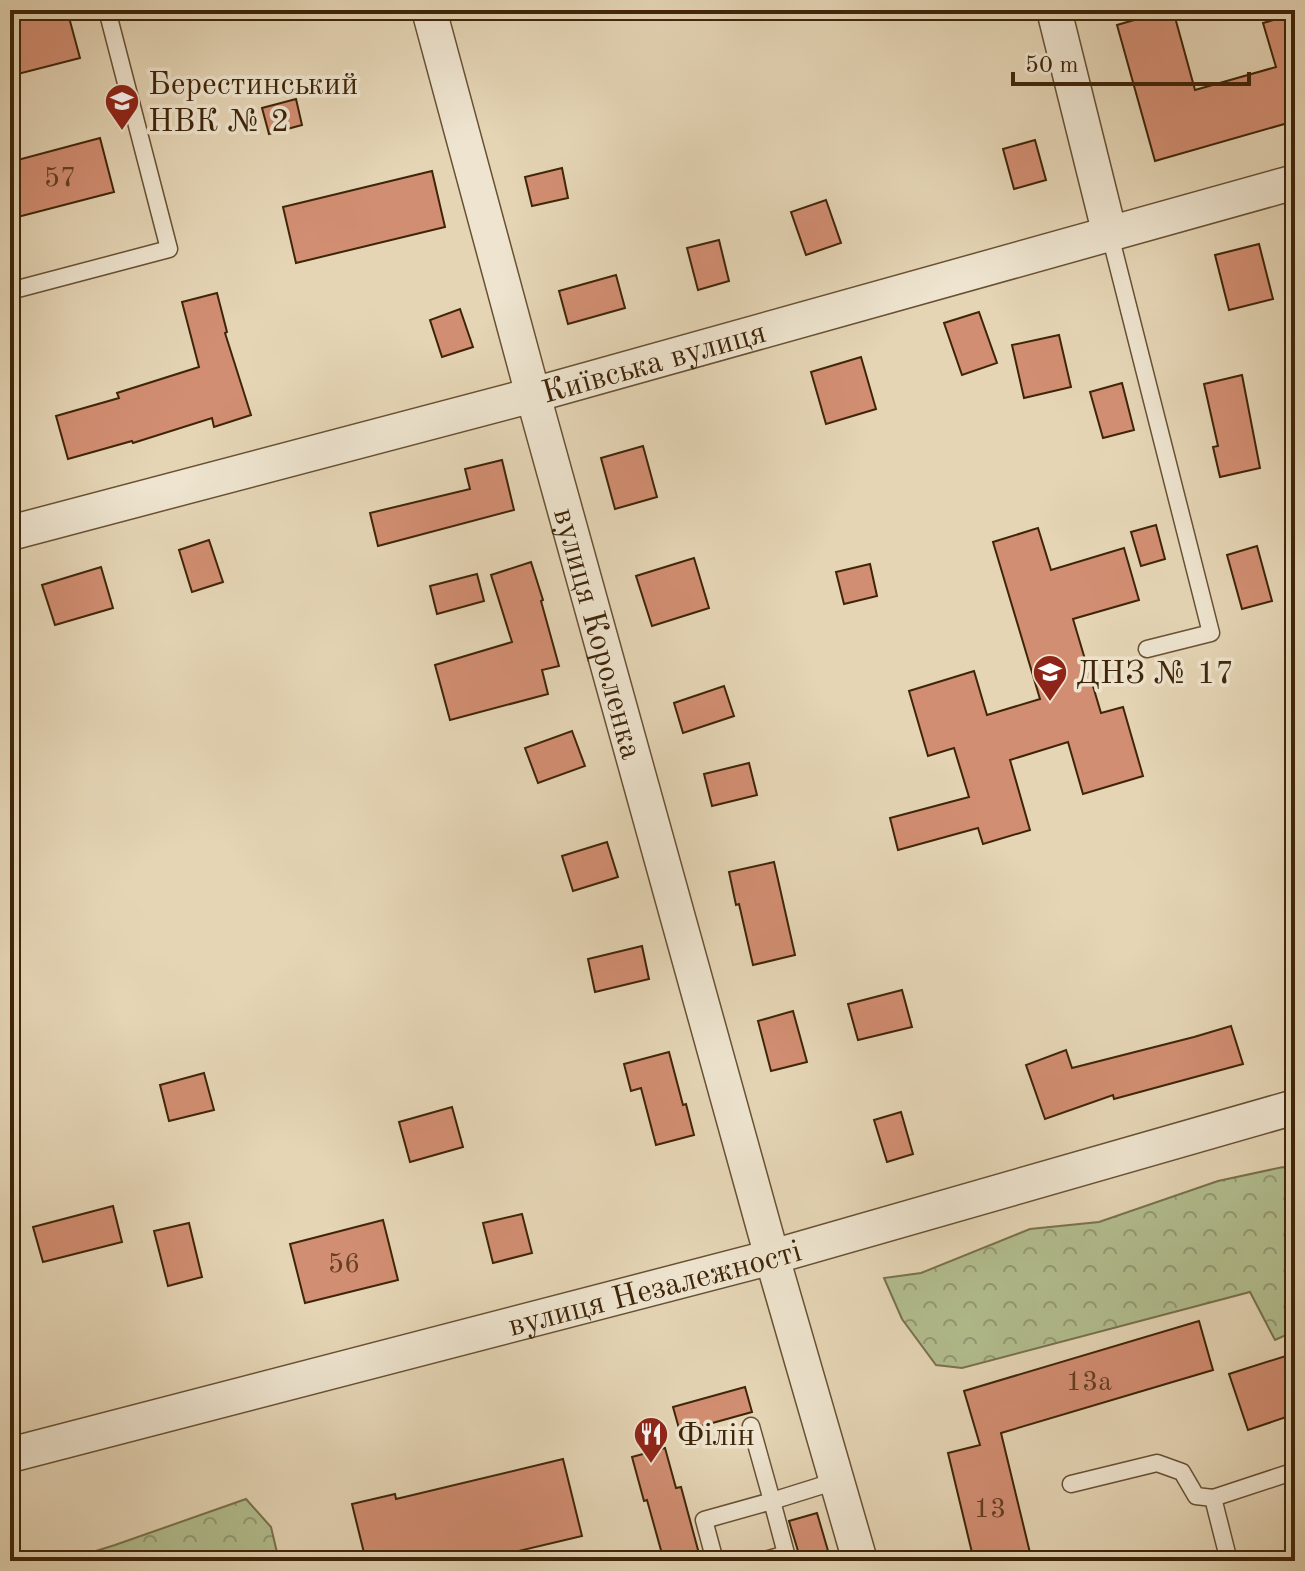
<svg xmlns="http://www.w3.org/2000/svg" width="1305" height="1571" viewBox="0 0 1305 1571" font-family="'Old Standard TT',serif">
  <style>
    .forest { fill: url(#forest-crowns); stroke: #78724c; stroke-width: 2 }
    .building { fill: #d28e72; stroke: #3f2508; stroke-width: 2 }
    .lines { fill: none; stroke-linecap: round; stroke-linejoin: round }
    .service-casing { stroke: #685133; stroke-width: 19 }
    .minor-casing { stroke: #685133; stroke-width: 37 }
    .service { stroke: #eee4cf; stroke-width: 16 }
    .minor { stroke: #eee4cf; stroke-width: 34 }
    .labels { text-anchor: middle; stroke-width: 7; stroke-linejoin: round; paint-order: stroke }
    .number-label { font-size: 28px; fill: #643f22 }
    .poi-label { font-size: 32px; fill: #3f2508; stroke: #eee4cf; text-anchor: start }
    .street-label { font-size: 32px; fill: #3f2508; stroke: #eee4cf }
  </style>
  <defs>
    <pattern id="forest-crowns" width="20" height="18" patternUnits="userSpaceOnUse" patternTransform="scale(2)"><rect width="20" height="18" fill="#b2be8f"/><path d="M2 6a3 3 0 1 1 6 0M12 15a3 3 0 1 1 6 0" fill="none" stroke="#929a73"/></pattern>
  </defs>
  <rect width="100%" height="100%" fill="#e5d5b5"/>
  <filter id="stains"><feTurbulence type="fractalNoise" baseFrequency=".0025" numOctaves="4"/><feColorMatrix values="0 0 0 0 .2 0 0 0 0 .09 0 0 0 0 .02 0 0 0 .5 -.17"/></filter>
  <radialGradient id="worn" r=".72"><stop offset=".6" stop-color="#630" stop-opacity="0"/><stop offset="1" stop-color="#630" stop-opacity=".3"/></radialGradient>
  <g class="forest">
    <polygon points="1283,1167 1295,1174 1295,1331 1275,1340 1250,1292 962,1368 936,1365 902,1319 884,1278 921,1273 1030,1229 1099,1222 1218,1181"/>
    <polygon points="246,1499 271,1527 279,1561 64,1561 115,1545"/>
  </g>
  <g class="building">
    <polygon points="36,10 67,10 80,58 10,76 10,17"/>
    <polygon points="1169,10 1173,10 1195,90 1276,67 1263,23 1295,14 1295,121 1155,161 1117,25"/>
    <polygon points="296,99 302,125 269,134 262,108"/>
    <polygon points="100,138 114,192 10,219 10,162"/>
    <polygon points="1035,140 1046,180 1014,189 1003,149"/>
    <polygon points="562,168 568,198 532,206 525,177"/>
    <polygon points="432,171 445,227 296,263 283,207"/>
    <polygon points="826,200 841,243 806,255 791,212"/>
    <polygon points="719,240 729,281 698,290 687,248"/>
    <polygon points="1259,244 1273,299 1229,310 1215,255"/>
    <polygon points="616,275 625,308 568,324 559,291"/>
    <polygon points="217,293 227,332 225,333 251,415 214,427 212,418 133,443 132,441 68,459 56,416 119,398 117,393 199,367 182,302"/>
    <polygon points="460,309 473,347 442,357 430,320"/>
    <polygon points="979,312 997,363 962,375 944,323"/>
    <polygon points="1059,335 1071,387 1024,398 1012,345"/>
    <polygon points="861,357 876,409 826,424 811,372"/>
    <polygon points="1242,375 1260,468 1220,477 1213,447 1218,446 1204,384"/>
    <polygon points="1122,383 1134,430 1103,438 1090,392"/>
    <polygon points="643,446 657,497 615,509 601,458"/>
    <polygon points="502,460 514,510 378,546 370,513 470,489 465,469"/>
    <polygon points="1156,525 1165,559 1141,566 1131,532"/>
    <polygon points="1038,528 1051,570 1124,548 1139,600 1073,619 1101,713 1123,707 1143,776 1083,794 1068,742 1010,760 1030,830 983,844 978,828 898,850 890,818 969,797 954,748 928,756 909,691 974,671 987,715 1040,699 993,542"/>
    <polygon points="209,540 223,582 192,592 179,550"/>
    <polygon points="1257,546 1272,601 1242,609 1227,555"/>
    <polygon points="694,558 709,608 652,626 636,576"/>
    <polygon points="531,562 543,600 541,601 559,666 542,670 548,694 450,720 435,665 512,642 491,575"/>
    <polygon points="870,564 877,596 844,604 836,572"/>
    <polygon points="101,567 113,608 55,625 42,585"/>
    <polygon points="477,574 484,601 437,614 430,586"/>
    <polygon points="724,686 734,716 683,733 674,703"/>
    <polygon points="572,731 585,766 538,783 525,748"/>
    <polygon points="749,763 757,795 712,806 704,774"/>
    <polygon points="607,842 618,877 573,891 562,856"/>
    <polygon points="774,862 795,955 753,965 739,904 736,905 729,872"/>
    <polygon points="642,946 649,979 595,992 588,959"/>
    <polygon points="902,990 912,1027 858,1040 848,1004"/>
    <polygon points="793,1011 807,1062 771,1071 758,1021"/>
    <polygon points="1231,1026 1243,1064 1114,1099 1113,1095 1045,1119 1026,1065 1066,1050 1072,1068 1194,1037"/>
    <polygon points="669,1052 683,1105 686,1104 694,1135 656,1145 641,1088 631,1091 624,1064"/>
    <polygon points="204,1073 214,1110 169,1121 160,1085"/>
    <polygon points="452,1107 463,1147 410,1162 399,1122"/>
    <polygon points="901,1112 913,1154 887,1162 874,1120"/>
    <polygon points="113,1206 122,1242 43,1262 33,1227"/>
    <polygon points="522,1214 532,1253 493,1263 483,1223"/>
    <polygon points="383,1220 398,1280 305,1303 290,1244"/>
    <polygon points="189,1223 202,1277 168,1286 154,1231"/>
    <polygon points="1199,1321 1213,1370 1001,1433 1032,1561 974,1561 948,1453 980,1445 964,1391"/>
    <polygon points="1295,1353 1295,1414 1248,1430 1229,1374"/>
    <polygon points="745,1387 752,1412 680,1432 673,1407"/>
    <polygon points="665,1448 676,1488 681,1487 701,1561 664,1561 647,1500 644,1501 632,1457"/>
    <polygon points="563,1459 582,1536 476,1561 366,1561 352,1504 395,1494 396,1499"/>
    <polygon points="817,1513 831,1561 801,1561 789,1521"/>
  </g>
  <g class="lines">
    <g class="service-casing">
      <g id="service">
        <polyline points="1110,235 1211,633 1147,649"/>
        <polyline points="10,291 169,249 107,10"/>
        <polyline points="1071,1484 1157,1463 1182,1472 1196,1496 1213,1498 1295,1471"/>
        <polyline points="1213,1498 1229,1561"/>
        <polyline points="715,1561 704,1520 772,1501 751,1426"/>
        <polyline points="762,1561 786,1554"/>
        <polyline points="788,1561 772,1501 836,1481"/>
      </g>
    </g>
    <g class="minor-casing">
      <g id="minor">
        <path id="s1" d="M429,10L533,395L772,1257L860,1561"/>
        <polyline points="1054,10 1110,235"/>
        <path id="s2" d="M10,533L533,395L1295,182"/>
        <path id="s3" d="M10,1455L772,1257L1295,1107"/>
      </g>
    </g>
    <use href="#service" class="service"/>
    <use href="#minor" class="minor"/>
  </g>
  <defs>
    <g id="school-pin" transform="scale(1.8)"><path d="M0 17L-7.5 6A9.5 9.5 0 1 1 7.5 6Z" fill="#8f2418" stroke="#eee4cf"/><path d="M0-5L7-2L0 1L-7-2ZM-4 1L0 2.5L4 1V4Q0 6-4 4Z" fill="#fff"/></g>
    <g id="restaurant-pin" transform="scale(1.8)"><path d="M0 17L-7.5 6A9.5 9.5 0 1 1 7.5 6Z" fill="#8f2418" stroke="#eee4cf"/><path d="M-5-6h1v4h1v-4h1v4h1v-4h1v5L-1.5 .5V6h-2V.5L-5-1ZM5-6V6H3V1.5H1.5Q1.5-4 5-6Z" fill="#fff"/></g>
  </defs>
  <g fill-rule="evenodd">
    <use href="#school-pin" x="122" y="101"/>
    <use href="#school-pin" x="1050" y="672"/>
    <use href="#restaurant-pin" x="651" y="1434"/>
  </g>
  <g class="labels">
    <g class="number-label">
      <text x="60" y="186">57</text>
      <text x="344" y="1272">56</text>
      <text x="1089" y="1390">13а</text>
      <text x="990" y="1517">13</text>
    </g>
    <g class="poi-label">
      <text x="148" y="94">Берестинський<tspan x="148" dy="37">НВК № 2</tspan></text>
      <text x="1076" y="683">ДНЗ № 17</text>
      <text x="677" y="1445">Філін</text>
    </g>
    <g class="street-label">
      <text dy="11" stroke="none"><textPath href="#s2" startOffset="666">Київська вулиця</textPath></text>
      <text dy="11" stroke="none"><textPath href="#s1" startOffset="646">вулиця Короленка</textPath></text>
      <text dy="11" stroke="none"><textPath href="#s3" startOffset="666">вулиця Незалежності</textPath></text>
    </g>
  </g>
  <rect width="1305" height="1571" fill="none" stroke="#e5d5b5" stroke-width="40"/>
  <rect x="12" y="12" width="1281" height="1547" fill="none" stroke="#3f2508" stroke-width="4"/>
  <rect x="20" y="20" width="1265" height="1531" fill="none" stroke="#3f2508" stroke-width="2"/>
  <path d="M1013 72v12h236v-12" fill="none" stroke="#3f2508" stroke-width="4"/>
  <text x="1025" y="72" font-size="24" fill="#3f2508" stroke="#eee4cf" stroke-width="6" paint-order="stroke">50 m</text>
  <rect width="100%" height="100%" filter="url(#stains)"/>
  <rect width="100%" height="100%" fill="url(#worn)"/>
</svg>
